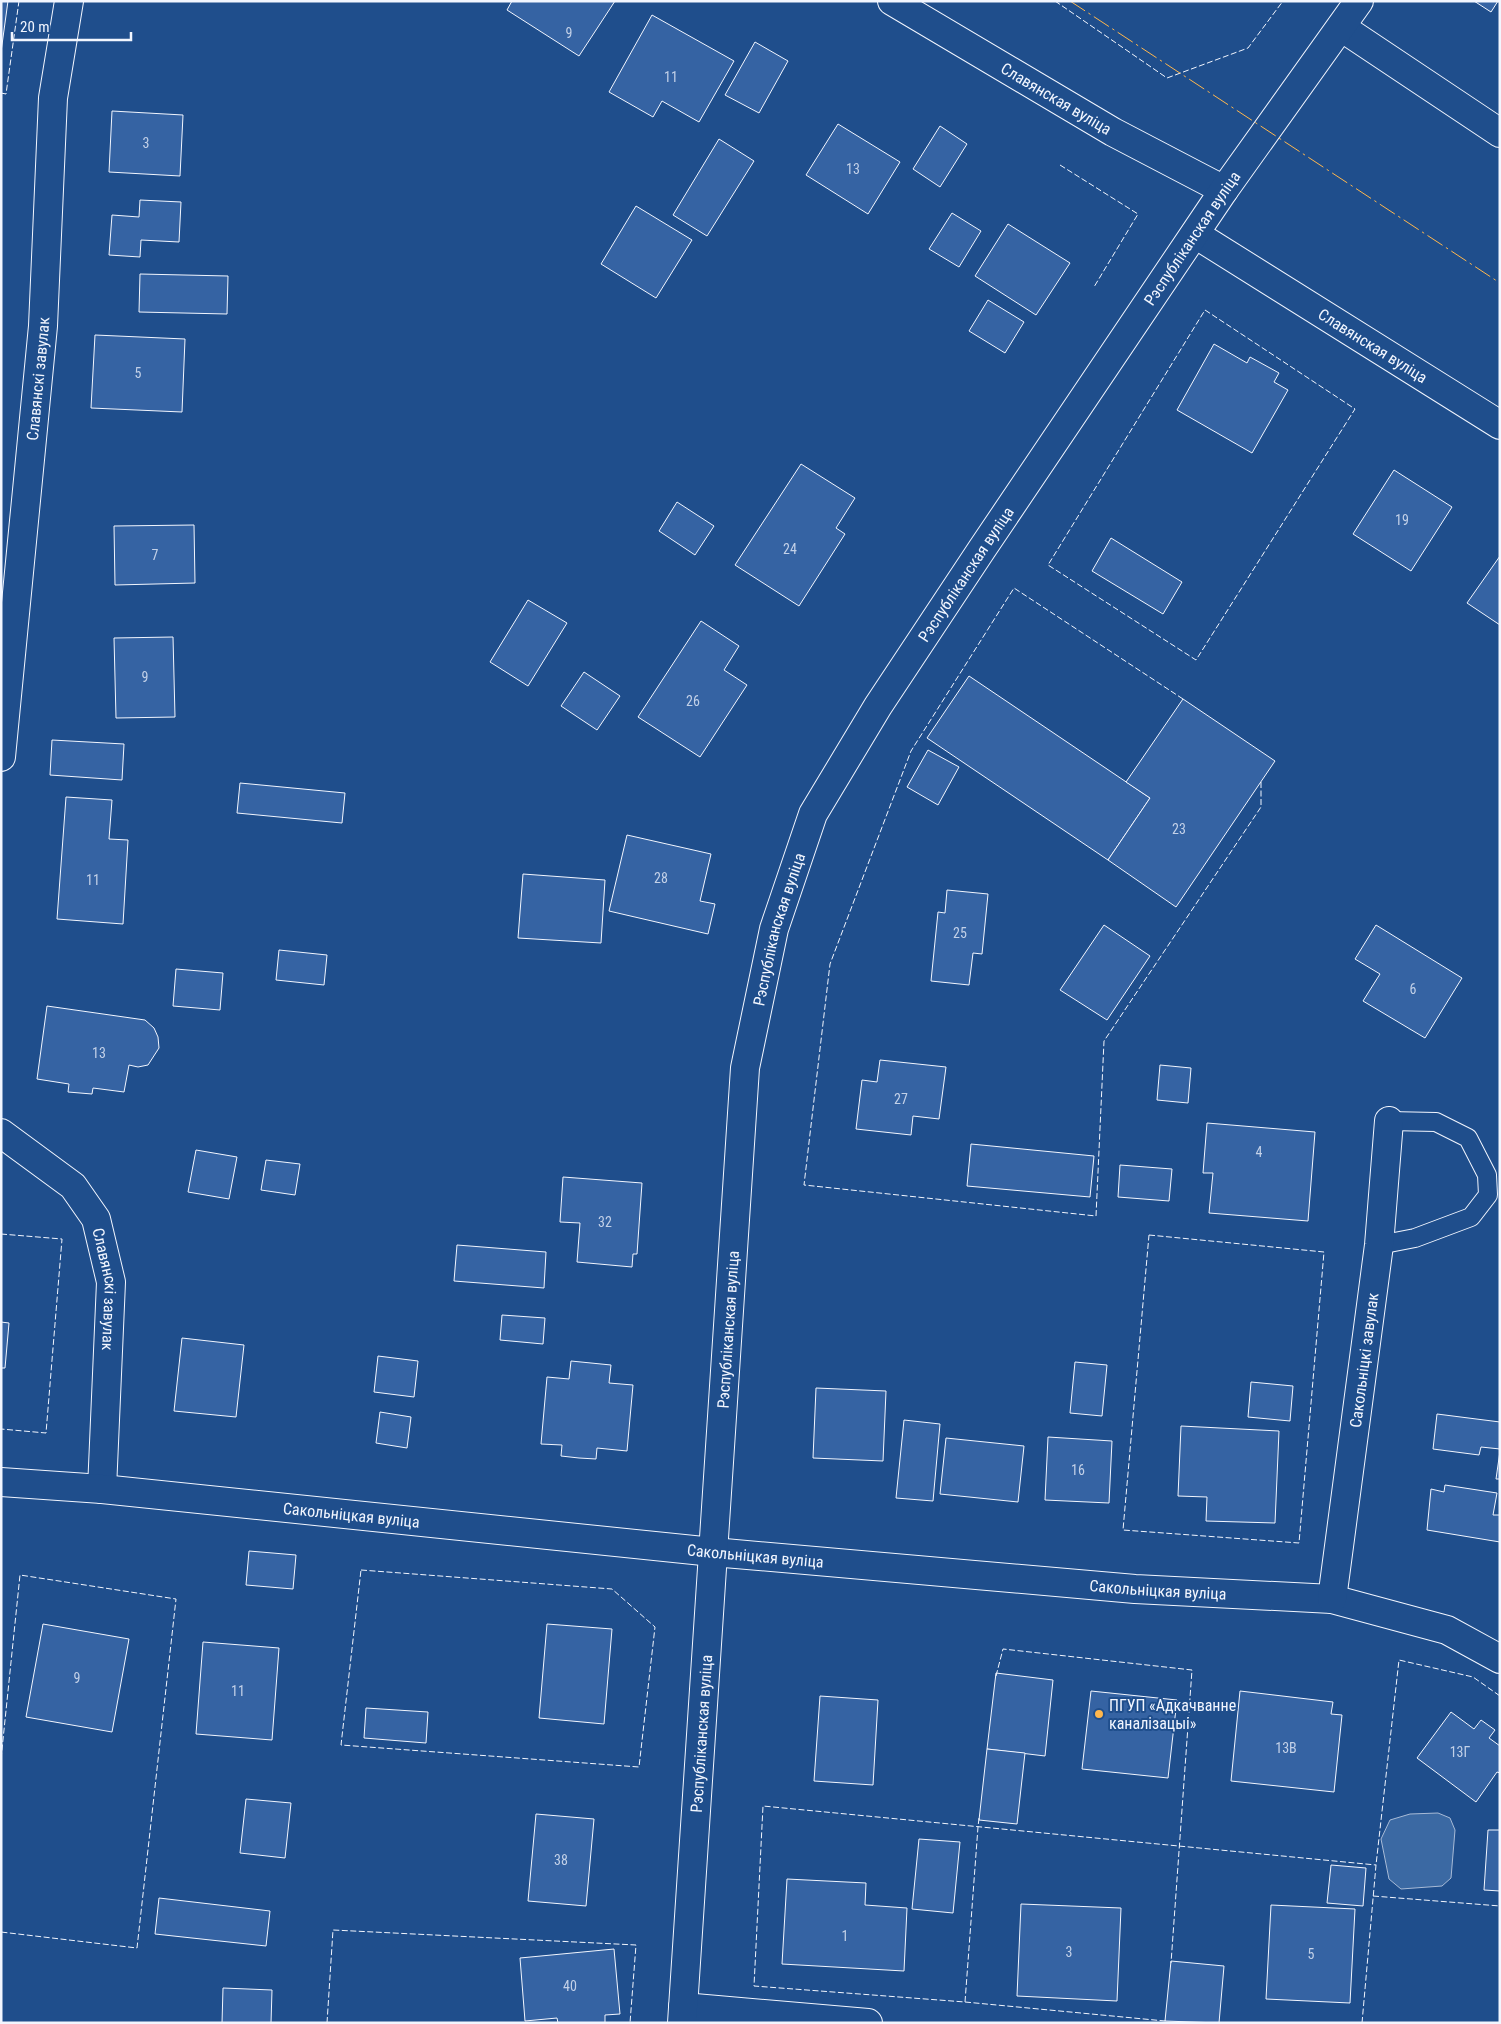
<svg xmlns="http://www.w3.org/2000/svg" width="1501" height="2024" viewBox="0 0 1501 2024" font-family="'Roboto Condensed',sans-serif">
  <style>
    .water { fill: #3b69a3; stroke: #a8bbd7 }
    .building { fill: #3563a3; stroke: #f2f6ff }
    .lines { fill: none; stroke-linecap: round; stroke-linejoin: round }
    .service-casing { stroke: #f2f6ff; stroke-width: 20 }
    .minor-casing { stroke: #f2f6ff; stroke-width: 30 }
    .service { stroke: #1f4e8c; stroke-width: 18 }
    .minor { stroke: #1f4e8c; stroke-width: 28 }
    .fence { stroke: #f2f6ff; stroke-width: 1; stroke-dasharray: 6 2.5; stroke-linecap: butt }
    .power { stroke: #ffb74d; stroke-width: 1; stroke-dasharray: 18 4 2.5 4; stroke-linecap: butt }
    .poi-dot { fill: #ffb74d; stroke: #1f4e8c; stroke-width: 2 }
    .labels { text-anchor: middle; stroke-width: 4; stroke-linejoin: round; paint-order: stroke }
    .number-label { font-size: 14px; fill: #c3d1e8 }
    .street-label { font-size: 16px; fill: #f2f6ff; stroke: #1f4e8c }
    .poi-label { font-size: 16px; fill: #f2f6ff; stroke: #1f4e8c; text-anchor: start }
  </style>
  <rect width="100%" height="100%" fill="#1f4e8c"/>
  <polygon class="water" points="1438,1813 1450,1818 1455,1830 1451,1878 1442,1886 1401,1889 1389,1879 1381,1839 1390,1820 1410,1814"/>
  <g class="building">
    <polygon points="1,1 8,1 1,52"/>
    <polygon points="512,1 615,1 579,56 507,10"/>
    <polygon points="1474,1 1498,1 1491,12"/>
    <polygon points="652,15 734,61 699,122 662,101 653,117 609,92"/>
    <polygon points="755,42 788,61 759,113 725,95"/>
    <polygon points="112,111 183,115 180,176 109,172"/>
    <polygon points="838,124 900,162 868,214 806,175"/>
    <polygon points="940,126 967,144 940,187 913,169"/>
    <polygon points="719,139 754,161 707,236 673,215"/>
    <polygon points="140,200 181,202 179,242 141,240 140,257 109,255 112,215 139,217"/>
    <polygon points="636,206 692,240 656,298 601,264"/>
    <polygon points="952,213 981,231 959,267 929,249"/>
    <polygon points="1008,224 1070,263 1036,315 975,276"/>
    <polygon points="140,274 228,276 227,314 139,312"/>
    <polygon points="988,300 1024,322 1005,353 969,331"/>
    <polygon points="95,335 185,339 182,412 91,408"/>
    <polygon points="1214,344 1247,363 1250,357 1279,373 1274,382 1288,390 1252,453 1177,410"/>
    <polygon points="801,464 855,498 836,528 845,534 799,606 735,565"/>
    <polygon points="1394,470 1452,507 1411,571 1353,534"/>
    <polygon points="677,502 714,526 695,555 659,531"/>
    <polygon points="194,525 195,583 115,585 114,526"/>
    <polygon points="1111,538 1182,582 1163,614 1092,571"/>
    <polygon points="1500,556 1500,625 1467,603"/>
    <polygon points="528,600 567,623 528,686 490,662"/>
    <polygon points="701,621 739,646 724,670 747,685 700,757 638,717"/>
    <polygon points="173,637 175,717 116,718 114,638"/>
    <polygon points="584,672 620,696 597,730 561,706"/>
    <polygon points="969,676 1150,798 1108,860 927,738"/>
    <polygon points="1183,699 1275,761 1176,907 1108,860 1150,798 1126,782"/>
    <polygon points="52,740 124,744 122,780 50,775"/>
    <polygon points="928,750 959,767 938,805 907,787"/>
    <polygon points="240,783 345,793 342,823 237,813"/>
    <polygon points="66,797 112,800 109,839 128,840 123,924 57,919"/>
    <polygon points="627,835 711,854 700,901 715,904 708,934 609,911"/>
    <polygon points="523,874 605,880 601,943 518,938"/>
    <polygon points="947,890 988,894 982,954 973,953 969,985 931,981 938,912 945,913"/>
    <polygon points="1104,925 1150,956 1107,1020 1060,990"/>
    <polygon points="1376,925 1462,978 1425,1038 1363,1001 1380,974 1355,959"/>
    <polygon points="279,950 327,955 324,985 276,980"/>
    <polygon points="176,969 223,973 220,1010 173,1006"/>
    <polygon points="47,1006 145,1020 154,1028 158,1037 159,1048 148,1065 138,1067 129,1065 124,1092 93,1088 92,1094 68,1092 69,1084 37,1079"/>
    <polygon points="880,1060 946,1067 939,1119 913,1116 911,1135 856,1129 862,1080 877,1082"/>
    <polygon points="1160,1065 1191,1068 1188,1103 1157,1100"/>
    <polygon points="1207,1123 1315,1132 1308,1221 1209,1213 1213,1173 1203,1173"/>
    <polygon points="971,1144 1094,1156 1090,1197 967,1186"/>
    <polygon points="196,1150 237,1157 229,1199 188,1192"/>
    <polygon points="266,1160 300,1164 295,1195 261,1190"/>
    <polygon points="1120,1165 1172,1169 1169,1201 1118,1197"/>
    <polygon points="563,1177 642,1183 637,1254 633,1254 632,1267 577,1262 580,1223 560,1222"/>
    <polygon points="457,1245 546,1252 544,1288 454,1281"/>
    <polygon points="502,1315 545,1318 543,1344 500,1340"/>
    <polygon points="1,1322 9,1323 5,1368 1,1368"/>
    <polygon points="182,1338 244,1345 236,1417 174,1411"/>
    <polygon points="378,1356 418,1361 414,1397 374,1392"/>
    <polygon points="571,1361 611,1365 609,1383 633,1385 627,1451 597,1448 596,1459 579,1458 561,1456 562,1445 541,1444 547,1377 569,1379"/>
    <polygon points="1075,1362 1107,1365 1102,1416 1070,1413"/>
    <polygon points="1251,1382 1293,1386 1290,1421 1248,1417"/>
    <polygon points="816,1388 886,1391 883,1461 813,1458"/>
    <polygon points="380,1412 411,1417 407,1448 376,1443"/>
    <polygon points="1437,1414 1500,1422 1500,1449 1481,1447 1479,1455 1433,1449"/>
    <polygon points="904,1420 940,1424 933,1501 896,1498"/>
    <polygon points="1181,1426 1279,1431 1275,1523 1206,1521 1207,1497 1178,1496"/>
    <polygon points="1048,1437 1112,1441 1109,1503 1045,1500"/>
    <polygon points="946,1438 1024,1446 1018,1502 940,1494"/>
    <polygon points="1500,1451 1500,1479 1496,1479"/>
    <polygon points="1445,1485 1497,1493 1493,1515 1500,1515 1500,1542 1427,1530 1431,1489 1444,1492"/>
    <polygon points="249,1551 296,1555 293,1589 246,1585"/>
    <polygon points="43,1624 129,1639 112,1732 26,1717"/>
    <polygon points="547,1624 612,1629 604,1724 539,1718"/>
    <polygon points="203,1642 279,1648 272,1740 196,1734"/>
    <polygon points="996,1673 1053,1680 1045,1756 987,1749"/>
    <polygon points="1091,1691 1177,1700 1168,1778 1082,1769"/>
    <polygon points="1240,1691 1333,1702 1331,1714 1342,1715 1334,1792 1231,1781"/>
    <polygon points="820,1696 878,1700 873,1785 814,1781"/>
    <polygon points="366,1708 428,1712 426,1743 364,1738"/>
    <polygon points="1451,1712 1474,1729 1481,1720 1495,1730 1489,1738 1500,1746 1500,1773 1497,1772 1476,1802 1417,1758"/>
    <polygon points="987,1749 1025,1753 1017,1824 979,1820"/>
    <polygon points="246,1799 291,1803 285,1858 240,1853"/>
    <polygon points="536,1814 594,1819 586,1906 528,1901"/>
    <polygon points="1488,1830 1500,1830 1500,1891 1484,1890"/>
    <polygon points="919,1839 960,1842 953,1913 912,1909"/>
    <polygon points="1331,1865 1366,1868 1363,1906 1327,1903"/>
    <polygon points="787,1879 866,1883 865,1905 907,1908 904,1971 782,1964"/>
    <polygon points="159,1898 270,1911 266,1946 155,1934"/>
    <polygon points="1021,1904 1121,1908 1117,2001 1017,1996"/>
    <polygon points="1271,1905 1355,1909 1350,2003 1266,1999"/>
    <polygon points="614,1949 620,2014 605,2015 605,2023 558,2023 557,2018 525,2021 520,1958"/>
    <polygon points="1171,1961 1224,1966 1219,2023 1165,2021"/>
    <polygon points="223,1988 272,1990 271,2023 222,2023"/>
  </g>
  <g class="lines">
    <g class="service-casing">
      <polyline id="service" points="1379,1245 1415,1238 1471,1217 1488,1195 1487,1175 1468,1138 1436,1122 1389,1121"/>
    </g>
    <g class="minor-casing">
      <g id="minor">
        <path id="s1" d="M892,1L1113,132L1224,190"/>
        <polyline points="1341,27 1500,133"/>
        <path id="s2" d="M1195,234L1500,425"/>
        <path id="s3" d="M1,757L43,326L53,98L69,1"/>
        <path id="s4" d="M1,1133L73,1186L96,1219L111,1282L102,1489"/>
        <path id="s5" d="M1,1482L102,1489L713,1552L1135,1589L1332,1599L1447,1630L1500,1659"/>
        <path id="s6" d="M1332,1599L1379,1245L1389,1121"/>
        <polyline points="683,2007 868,2023"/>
        <path id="s7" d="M682,2023L745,1068L774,929L813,814L878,706L982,549L1224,190L1359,1"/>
      </g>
    </g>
    <use href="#service" class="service"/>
    <use href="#minor" class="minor"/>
    <g class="fence">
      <polyline points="1055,1 1167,78 1248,48 1283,1"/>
      <polyline points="1,93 6,94 19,1"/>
      <polyline points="1060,165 1138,214 1094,287"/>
      <polygon points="1205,310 1355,409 1196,660 1048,565"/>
      <polyline points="1183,699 1014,588 911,751 830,964 804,1185 1096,1216 1104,1041 1261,807 1261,781"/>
      <polyline points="1,1234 62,1239 46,1433 1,1429"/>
      <polygon points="1149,1235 1324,1252 1299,1543 1123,1530"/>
      <polygon points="361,1570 612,1589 655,1627 639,1767 341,1745"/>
      <polyline points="996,1676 1003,1649 1192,1670 1171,1963"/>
      <polyline points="1,1759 20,1575 176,1599 137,1948 1,1932"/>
      <polyline points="979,1818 978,1827 965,2002 754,1986 763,1806 1376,1865"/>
      <polyline points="1373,1896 1500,1906"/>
      <polyline points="965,2002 1165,2021 1166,2018"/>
      <polyline points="327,2023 333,1930 636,1945 630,2023"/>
      <polyline points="1362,2023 1376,1865 1399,1660 1473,1677 1500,1696"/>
    </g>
    <polyline class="power" points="1070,1 1500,283"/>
  </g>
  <circle class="poi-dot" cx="1099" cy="1714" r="5"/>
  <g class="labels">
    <g class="number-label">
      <text x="569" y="38">9</text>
      <text x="671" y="82">11</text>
      <text x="146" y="148">3</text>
      <text x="853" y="174">13</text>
      <text x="138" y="378">5</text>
      <text x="1402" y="525">19</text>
      <text x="790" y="554">24</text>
      <text x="155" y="560">7</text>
      <text x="145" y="682">9</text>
      <text x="693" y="706">26</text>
      <text x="1179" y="834">23</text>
      <text x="661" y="883">28</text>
      <text x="93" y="885">11</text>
      <text x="960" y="938">25</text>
      <text x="1413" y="994">6</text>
      <text x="99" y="1058">13</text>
      <text x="901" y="1104">27</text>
      <text x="1259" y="1157">4</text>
      <text x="605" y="1227">32</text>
      <text x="1078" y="1475">16</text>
      <text x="77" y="1683">9</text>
      <text x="238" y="1696">11</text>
      <text x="1286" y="1753">13В</text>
      <text x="1460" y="1757">13Г</text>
      <text x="561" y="1865">38</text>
      <text x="845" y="1941">1</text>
      <text x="1069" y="1957">3</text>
      <text x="1311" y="1959">5</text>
      <text x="570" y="1991">40</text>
    </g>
    <g class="street-label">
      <text dy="6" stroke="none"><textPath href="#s1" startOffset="191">Славянская вуліца</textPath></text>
      <text dy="6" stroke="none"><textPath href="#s7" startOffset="1910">Рэспубліканская вуліца</textPath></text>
      <text dy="6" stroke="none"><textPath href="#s2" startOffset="210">Славянская вуліца</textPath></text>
      <text dy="6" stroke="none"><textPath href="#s3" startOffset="380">Славянскі завулак</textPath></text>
      <text dy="6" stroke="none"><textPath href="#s7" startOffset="1505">Рэспубліканская вуліца</textPath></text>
      <text dy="6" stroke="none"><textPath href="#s7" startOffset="1100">Рэспубліканская вуліца</textPath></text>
      <text dy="6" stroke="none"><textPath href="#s4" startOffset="201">Славянскі завулак</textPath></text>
      <text dy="6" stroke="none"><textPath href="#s7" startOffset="695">Рэспубліканская вуліца</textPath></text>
      <text dy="6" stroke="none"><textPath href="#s6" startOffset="241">Сакольніцкі завулак</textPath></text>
      <text dy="6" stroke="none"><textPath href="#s5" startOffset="352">Сакольніцкая вуліца</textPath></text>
      <text dy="6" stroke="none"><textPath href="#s5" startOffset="758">Сакольніцкая вуліца</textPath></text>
      <text dy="6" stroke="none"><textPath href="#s5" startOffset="1162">Сакольніцкая вуліца</textPath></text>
      <text dy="6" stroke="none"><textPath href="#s7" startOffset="290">Рэспубліканская вуліца</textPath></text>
    </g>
    <g class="poi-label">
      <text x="1109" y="1711">ПГУП «Адкачванне<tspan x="1109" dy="18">каналізацыі»</tspan></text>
    </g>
  </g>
  <rect width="1501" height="2024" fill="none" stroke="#f2f6ff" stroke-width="5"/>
  <path d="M12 32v8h119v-8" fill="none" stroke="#f2f6ff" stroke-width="2.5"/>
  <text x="20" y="32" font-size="15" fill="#f2f6ff" stroke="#1f4e8c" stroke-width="4" paint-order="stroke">20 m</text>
</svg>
